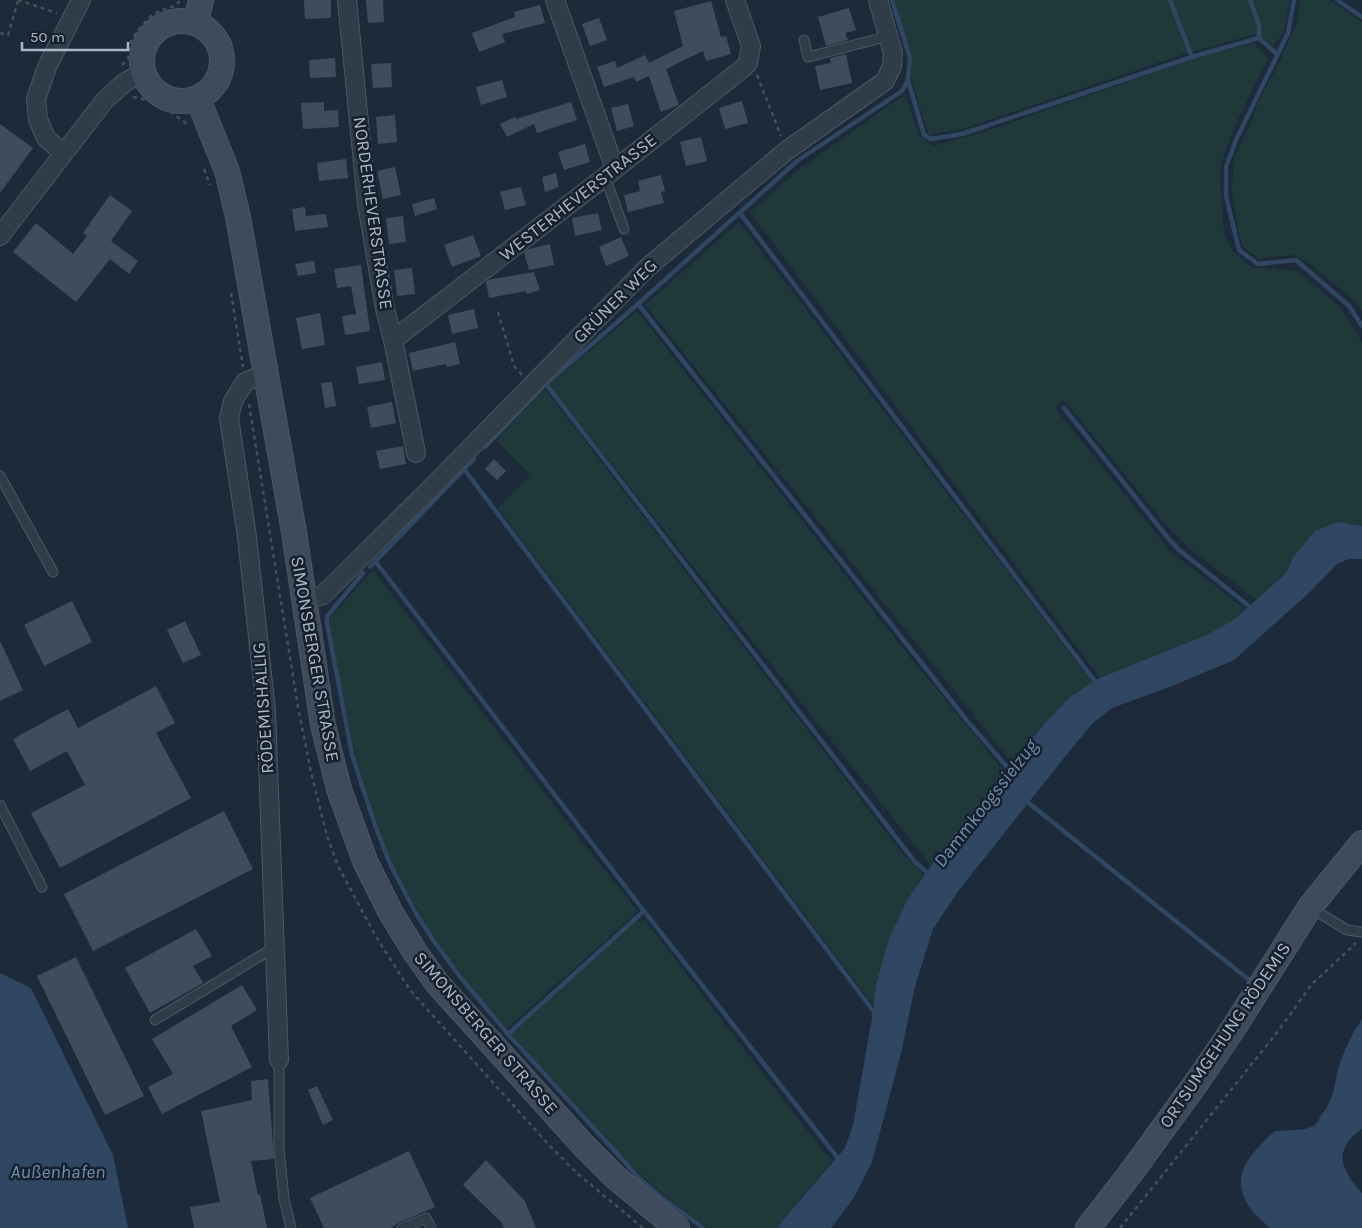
<svg xmlns="http://www.w3.org/2000/svg" width="1362" height="1228" viewBox="0 0 1362 1228" font-family="Karla,sans-serif">
  <style>
    .green { fill: #1f383a }
    .water { fill: #2f4762 }
    .lines { fill: none; stroke-linecap: round; stroke-linejoin: round }
    .stream { stroke: #2f4762; stroke-width: 4.5 }
    .building { fill: #3e4d5e }
    .service-casing { stroke: #4c5764; stroke-width: 11 }
    .minor-casing { stroke: #4c5764; stroke-width: 20 }
    .secondary-casing { stroke: #4c5764; stroke-width: 26 }
    .path { stroke: #3d5557; stroke-width: 2.5; stroke-dasharray: 4 4; stroke-linecap: butt }
    .service { stroke: #313c49; stroke-width: 9 }
    .minor { stroke: #313c49; stroke-width: 18 }
    .secondary { stroke: #3f4b5c; stroke-width: 24 }
    .labels { text-anchor: middle; stroke-width: 5; stroke-linejoin: round; paint-order: stroke }
    .street-label { font-size: 18px; fill: #abb7c6; stroke: #17212d }
    .water-label { font-size: 19px; font-style: italic; fill: #708fb2; stroke: #17212d }
  </style>
  <rect width="100%" height="100%" fill="#1d2a39"/>
  <g class="green">
    <polygon points="894,0 1290,0 1283,34 1273,45 1255,34 1184,54 963,129 934,134 928,134 911,77 912,60"/>
    <polygon points="1300,0 1330,0 1362,22 1362,311 1357,303 1314,267 1295,255 1259,259 1243,247 1238,230 1232,188 1234,158 1251,123 1258,102 1278,65 1298,21"/>
    <polygon points="1254,43 1268,59 1233,130 1220,167 1224,235 1233,251 1251,267 1298,271 1339,306 1362,342 1362,525 1294,556 1286,573 1256,600 1188,547 1164,523 1063,399 1055,408 1156,533 1169,551 1246,609 1235,619 1209,634 1100,678 750,212 801,168 905,94 919,135 933,146 984,132 1193,59"/>
    <polygon points="739,222 1092,682 1070,697 1046,722 1012,763 645,305"/>
    <polygon points="637,311 901,646 1005,772 952,836 931,866 549,385"/>
    <polygon points="545,389 903,854 924,875 907,900 890,939 876,985 874,1006 498,508 530,475 496,440"/>
    <polygon points="373,570 588,849 638,911 509,1027 505,1027 469,985 429,930 391,862 377,824 356,759 333,646 329,619"/>
    <polygon points="645,920 823,1151 833,1160 782,1221 778,1228 705,1228 673,1203 629,1164 511,1034 635,922"/>
  </g>
  <g class="water">
    <polygon points="1338,522 1362,526 1362,559 1348,559 1337,564 1310,592 1234,660 1172,686 1112,708 1093,723 1072,748 959,890 933,929 915,986 902,1049 872,1162 853,1199 831,1228 778,1228 782,1221 845,1148 853,1125 873,1012 876,985 889,939 907,900 952,836 1046,722 1070,697 1095,680 1209,634 1235,619 1286,573 1294,556 1315,531"/>
    <polygon points="0,973 31,988 113,1155 128,1228 0,1228"/>
    <path d="M1362,1019V1129C1352,1135 1340,1149 1343,1162C1345,1173 1354,1185 1362,1193V1228H1270C1265,1223 1258,1218 1253,1212C1226,1178 1249,1155 1275,1131C1284,1130 1306,1131 1313,1126C1316,1125 1319,1120 1320,1117C1337,1096 1333,1083 1341,1060C1346,1046 1353,1032 1362,1019Z"/>
  </g>
  <g class="lines">
    <g class="stream">
      <polyline points="1170,0 1192,57"/>
      <polyline points="1250,0 1259,25 1259,38"/>
      <polyline points="1294,0 1288,33 1236,140 1226,167 1226,196 1239,250 1258,264 1296,260 1349,306 1362,326"/>
      <polyline points="1337,0 1362,17"/>
      <polyline points="908,80 924,135 931,139 962,134 1192,57 1259,38 1277,54"/>
      <polyline points="740,213 1097,684"/>
      <polyline points="638,304 969,723 1008,768 1012,771"/>
      <polyline points="546,384 905,849 915,862 930,875"/>
      <polyline points="1064,408 1168,538 1179,550 1254,610"/>
      <polyline points="485,447 546,384 638,304 797,161 902,91 908,80 910,58 892,0"/>
      <polyline points="464,469 877,1016"/>
      <polyline points="375,561 644,911 840,1161"/>
      <polyline points="370,567 474,459"/>
      <polyline points="363,573 329,614 327,617 327,623 352,754 357,770 375,825 390,864 417,915 433,940 461,978 508,1034 640,1179 661,1197 703,1228"/>
      <polyline points="1025,800 1248,979"/>
      <polyline points="508,1034 644,911"/>
    </g>
  </g>
  <g class="building">
    <polygon points="304,0 331,0 331,18 305,19"/>
    <polygon points="366,0 383,0 384,22 368,23"/>
    <polygon points="711,1 721,37 726,36 731,54 706,61 703,51 666,69 679,105 661,112 649,76 636,82 634,77 604,87 597,67 615,61 617,68 645,55 649,63 683,46 674,11"/>
    <polygon points="540,5 545,23 502,34 505,42 479,52 472,33 515,17 514,12"/>
    <polygon points="849,8 856,30 845,33 848,40 826,46 818,17"/>
    <polygon points="599,18 607,40 590,46 582,24"/>
    <polygon points="846,54 852,83 820,90 815,66 831,63 830,58"/>
    <polygon points="335,58 336,77 310,78 309,60"/>
    <polygon points="391,63 392,87 373,88 371,64"/>
    <polygon points="502,80 507,97 481,105 476,87"/>
    <polygon points="742,101 748,123 725,129 719,108"/>
    <polygon points="324,102 324,111 338,110 339,127 303,129 301,103"/>
    <polygon points="571,102 577,120 537,133 534,124 507,137 500,124 515,117 516,119"/>
    <polygon points="628,104 634,126 617,131 611,108"/>
    <polygon points="395,115 397,142 378,144 376,117"/>
    <polygon points="0,124 33,148 0,193"/>
    <polygon points="701,137 707,161 686,166 680,142"/>
    <polygon points="585,144 590,162 564,170 558,152"/>
    <polygon points="346,159 348,178 319,181 317,163"/>
    <polygon points="395,167 401,195 383,199 377,171"/>
    <polygon points="556,173 559,187 545,192 542,177"/>
    <polygon points="661,175 665,191 661,192 664,203 628,212 624,195 640,191 638,181"/>
    <polygon points="521,187 526,205 505,210 500,192"/>
    <polygon points="110,195 132,211 111,241 138,261 129,274 110,259 76,302 13,252 36,223 73,254 87,236 83,233"/>
    <polygon points="434,198 437,209 415,216 412,204"/>
    <polygon points="305,207 306,216 326,214 328,227 295,231 292,209"/>
    <polygon points="598,213 602,230 575,236 572,218"/>
    <polygon points="403,216 406,242 389,244 386,218"/>
    <polygon points="473,235 481,256 452,267 444,245"/>
    <polygon points="621,237 629,256 606,266 599,247"/>
    <polygon points="550,244 554,265 529,270 524,252 529,249"/>
    <polygon points="314,261 316,273 298,276 295,264"/>
    <polygon points="361,265 370,331 345,335 342,316 356,314 351,286 337,288 334,269"/>
    <polygon points="412,268 415,294 397,296 394,270"/>
    <polygon points="534,272 540,290 527,294 526,291 489,298 486,282 488,280"/>
    <polygon points="474,309 478,328 452,334 448,315"/>
    <polygon points="320,313 325,345 302,349 296,318"/>
    <polygon points="455,342 460,364 447,367 446,364 413,371 409,353"/>
    <polygon points="382,362 385,380 359,384 356,367"/>
    <polygon points="332,382 336,406 325,408 321,383"/>
    <polygon points="392,402 396,423 371,428 367,407"/>
    <polygon points="403,446 406,464 380,469 376,451"/>
    <polygon points="494,459 506,471 497,480 485,469"/>
    <polygon points="72,601 92,642 44,666 24,625"/>
    <polygon points="185,621 201,655 183,663 167,630"/>
    <polygon points="0,641 23,690 0,701"/>
    <polygon points="156,686 175,723 156,733 191,798 60,868 31,813 85,785 67,751 30,771 13,739 68,709 78,728"/>
    <polygon points="224,811 253,869 93,951 64,894"/>
    <polygon points="196,929 212,956 193,966 203,983 150,1013 125,968"/>
    <polygon points="76,957 144,1096 105,1115 37,976"/>
    <polygon points="242,985 257,1010 231,1026 252,1067 162,1114 148,1087 173,1074 152,1039"/>
    <polygon points="268,1079 274,1159 251,1161 258,1195 260,1194 267,1228 194,1228 190,1207 220,1202 201,1111 252,1100 251,1081"/>
    <polygon points="317,1086 333,1120 323,1125 308,1090"/>
    <polygon points="409,1151 435,1207 400,1222 391,1228 324,1228 310,1198"/>
    <polygon points="486,1160 525,1201 536,1228 504,1228 502,1223 463,1185"/>
  </g>
  <g class="lines">
    <g class="service-casing">
      <g id="service">
        <polyline points="804,40 808,57 889,36"/>
        <polyline points="605,177 624,229"/>
        <polyline points="0,476 53,572"/>
        <polyline points="0,805 42,887"/>
        <polyline points="1311,908 1347,930 1362,932"/>
        <polyline points="155,1020 275,947"/>
        <polyline points="279,1060 279,1148 284,1199 291,1228"/>
        <polyline points="402,1228 426,1218 431,1228"/>
      </g>
    </g>
    <g class="minor-casing">
      <g id="minor">
        <polyline points="347,0 367,204 385,309 393,340 416,453"/>
        <polyline points="555,0 615,169"/>
        <polyline points="63,153 46,138 38,119 36,99 47,67 81,0"/>
        <polyline points="0,236 105,100 124,83 143,72"/>
        <polyline points="393,340 615,169 742,69 748,63 751,46 735,0"/>
        <polyline points="265,374 245,382 233,401 229,418 247,537 266,710 279,1060"/>
        <polyline points="304,600 323,595 430,489 648,267 786,151 885,81 892,66 893,53 878,0"/>
      </g>
    </g>
    <g class="secondary-casing">
      <g id="secondary">
        <circle cx="182" cy="61" r="40"/>
        <polyline points="196,21 201,0"/>
        <polyline points="198,99 227,171 238,217 294,532 323,725 339,789 365,861 391,913 415,952 437,983 585,1147 615,1177 677,1228"/>
        <polyline points="1088,1228 1130,1174 1199,1079 1233,1029 1310,907 1362,843"/>
      </g>
    </g>
    <g class="path">
      <polyline points="18,0 57,13"/>
      <polyline points="0,33 8,35 18,1"/>
      <polyline points="122,65 128,59 131,41 139,29 150,17 161,10 175,6 181,0"/>
      <polyline points="757,75 781,136"/>
      <path d="M133,97C152,100 172,112 187,124"/>
      <polyline points="204,169 210,185"/>
      <polyline points="231,293 243,367"/>
      <polyline points="498,312 514,366 522,375"/>
      <polyline points="249,404 298,707 311,772 327,836 338,866 375,935 410,990 548,1144 578,1174 643,1228"/>
      <polyline points="1120,1228 1279,1030 1312,984 1356,943"/>
    </g>
    <use href="#service" class="service"/>
    <use href="#minor" class="minor"/>
    <use href="#secondary" class="secondary"/>
  </g>
  <g class="labels">
    <g class="street-label">
      <text transform="translate(578 197) rotate(-38)" y="6">WESTERHEVERSTRASSE</text>
      <text transform="translate(373 213) rotate(82)" y="6">NORDERHEVERSTRASSE</text>
      <text transform="translate(615 301) rotate(-45)" y="6">GRÜNER WEG</text>
      <text transform="translate(315 659) rotate(80)" y="6">SIMONSBERGER STRASSE</text>
      <text transform="translate(263 708) rotate(-94)" y="6">RÖDEMISHALLIG</text>
      <text transform="translate(486 1033) rotate(49)" y="6">SIMONSBERGER STRASSE</text>
      <text transform="translate(1225 1035) rotate(-56)" y="6">ORTSUMGEHUNG RÖDEMIS</text>
    </g>
    <g class="water-label">
      <text transform="translate(985 803) rotate(-52)" y="7">Dammkoogssielzug</text>
      <text x="58" y="1178">Außenhafen</text>
    </g>
  </g>
  <path d="M22 42v8h106v-8" fill="none" stroke="#abb7c6" stroke-width="2.5"/>
  <text x="30" y="42" font-size="15" fill="#abb7c6" stroke="#17212d" stroke-width="4" paint-order="stroke">50 m</text>
</svg>
